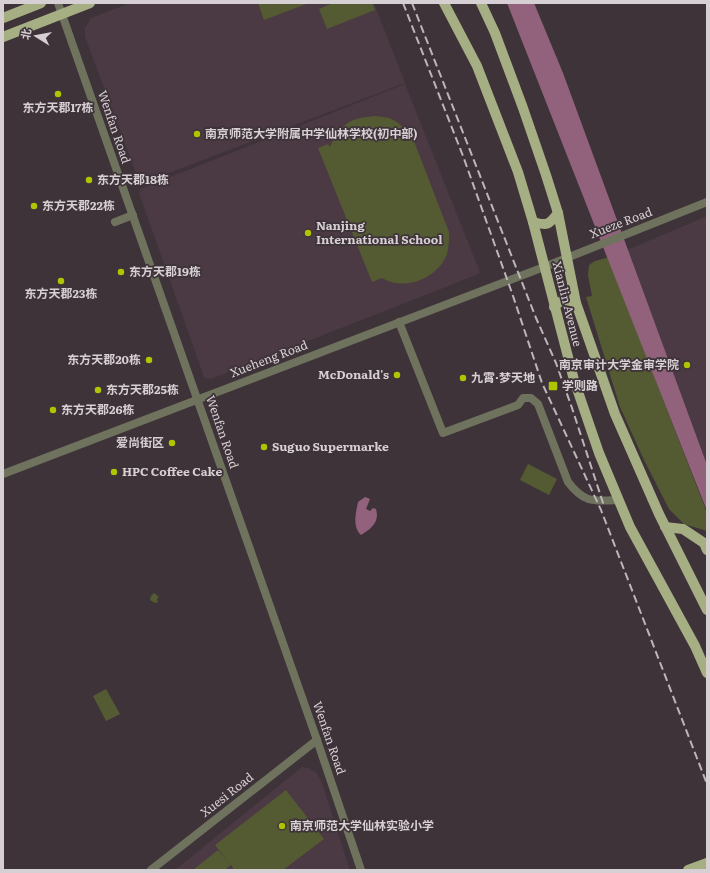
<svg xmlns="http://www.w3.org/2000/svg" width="710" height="873" viewBox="0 0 710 873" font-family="Literata,'Noto Sans SC',serif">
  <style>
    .built { fill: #4b3943 }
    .green { fill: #545b33 }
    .water { fill: #92627c }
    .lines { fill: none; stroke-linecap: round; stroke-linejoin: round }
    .minor { stroke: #6f735e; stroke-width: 8 }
    .major { stroke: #a6af83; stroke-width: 10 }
    .rail { stroke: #bcb5b9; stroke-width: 2; stroke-dasharray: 8 4; stroke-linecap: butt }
    .poi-dot { fill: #b0c500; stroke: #3e3339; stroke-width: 1.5 }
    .labels { text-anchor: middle; stroke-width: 3.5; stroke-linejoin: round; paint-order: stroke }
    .poi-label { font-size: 12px; font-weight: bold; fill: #d6cfd3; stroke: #3e3339; text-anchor: start }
    .street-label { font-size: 12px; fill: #d6cfd3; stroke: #3e3339 }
  </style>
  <rect width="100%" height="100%" fill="#3e3339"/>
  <g class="built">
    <polygon points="130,3 374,3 405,83 140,184 85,37 85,28 91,18"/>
    <polygon points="405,84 480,272 479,274 211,379 206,378 204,377 139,193 140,189"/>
    <polygon points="707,216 707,469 627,250"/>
    <polygon points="302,767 309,768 317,773 322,783 350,870 175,870"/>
  </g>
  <g class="green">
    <polygon points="258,3 309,3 264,20"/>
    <polygon points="333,3 372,3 375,10 327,29 319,9"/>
    <path d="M376,116L389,118L397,122L412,136L449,232C449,240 449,246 447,254C438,278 405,292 382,278L372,282L318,148L328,144L330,147C341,123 350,118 376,116Z"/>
    <polygon points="610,257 612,267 707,513 707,531 684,524 669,509 644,460 620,407 586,297 592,296 588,275 589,265 595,261"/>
    <polygon points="528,464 557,479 549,495 520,480"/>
    <polygon points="154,593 159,597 157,599 158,602 155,603 150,600 151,596"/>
    <polygon points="106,689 120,714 106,721 93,696"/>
    <polygon points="286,790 324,839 283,870 234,870 231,865 225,870 193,870 218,850 229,863 215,845"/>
  </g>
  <g class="water">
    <polygon points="507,3 534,3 563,73 707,465 707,511"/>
    <path d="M365,497L370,499L366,509L370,511L373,508L376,509C380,522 371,529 361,535C352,527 356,512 358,502Z"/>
  </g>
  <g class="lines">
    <g class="minor">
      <polyline points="58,3 317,740 361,870"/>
      <polyline points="115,222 133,215"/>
      <path d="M399,322L443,433L518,405L523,398H531L538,404L568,482C585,504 594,501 619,500"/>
      <polyline points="3,474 544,267 707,202"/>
      <polyline points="151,870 317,740"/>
    </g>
    <g class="major">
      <polyline points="444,3 477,66 518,172 533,222 574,380 599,453 630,527 695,646 707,673"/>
      <polyline points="481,3 495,33 523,108 546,175 558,213 576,303 615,414 659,514 707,610"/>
      <polyline points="3,18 41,3"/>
      <polyline points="3,37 90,3"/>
      <path d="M533,222C547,226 549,225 558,213"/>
      <path d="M554,307C563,298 565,299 576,303"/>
      <polyline points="665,527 683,529 704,543 707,550"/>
      <polyline points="688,870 707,863"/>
    </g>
    <g class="rail">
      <polyline points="403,3 463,156 512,293 542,383 601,510 707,784"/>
      <polyline points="412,3 536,318 556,363 572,408 604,506"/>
    </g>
  </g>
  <g class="poi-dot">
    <circle cx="58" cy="94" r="4"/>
    <circle cx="197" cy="134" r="4"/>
    <circle cx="89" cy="180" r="4"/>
    <circle cx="34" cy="206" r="4"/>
    <circle cx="308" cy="233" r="4"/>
    <circle cx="121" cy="272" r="4"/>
    <circle cx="61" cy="281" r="4"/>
    <circle cx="149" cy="360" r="4"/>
    <circle cx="687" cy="365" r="4"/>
    <circle cx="397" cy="375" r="4"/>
    <circle cx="463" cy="378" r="4"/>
    <rect x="548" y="381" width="10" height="10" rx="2"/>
    <circle cx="98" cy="390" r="4"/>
    <circle cx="53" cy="410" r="4"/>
    <circle cx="172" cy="443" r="4"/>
    <circle cx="264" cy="447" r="4"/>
    <circle cx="114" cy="472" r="4"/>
    <circle cx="282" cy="826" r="4"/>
  </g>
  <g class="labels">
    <g class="poi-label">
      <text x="58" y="112" text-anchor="middle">东方天郡17栋</text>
      <text x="205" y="138">南京师范大学附属中学仙林学校(初中部)</text>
      <text x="97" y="184">东方天郡18栋</text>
      <text x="42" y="210">东方天郡22栋</text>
      <text x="316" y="230">Nanjing<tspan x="316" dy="14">International School</tspan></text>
      <text x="129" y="276">东方天郡19栋</text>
      <text x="61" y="298" text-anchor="middle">东方天郡23栋</text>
      <text x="141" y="364" text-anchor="end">东方天郡20栋</text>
      <text x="679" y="369" text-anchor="end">南京审计大学金审学院</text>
      <text x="389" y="379" text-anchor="end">McDonald's</text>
      <text x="471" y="382">九霄·梦天地</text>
      <text x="562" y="390">学则路</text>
      <text x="106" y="394">东方天郡25栋</text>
      <text x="61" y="414">东方天郡26栋</text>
      <text x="164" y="447" text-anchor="end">爱尚街区</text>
      <text x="272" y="451">Suguo Supermarke</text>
      <text x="122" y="476">HPC Coffee Cake</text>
      <text x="290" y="830">南京师范大学仙林实验小学</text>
    </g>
    <g class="street-label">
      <text transform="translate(114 127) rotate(71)" y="4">Wenfan Road</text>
      <text transform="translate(621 223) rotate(-21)" y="4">Xueze Road</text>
      <text transform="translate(567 304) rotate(76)" y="4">Xianlin Avenue</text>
      <text transform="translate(269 359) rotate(-21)" y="4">Xueheng Road</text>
      <text transform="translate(222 432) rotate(71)" y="4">Wenfan Road</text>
      <text transform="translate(329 738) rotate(71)" y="4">Wenfan Road</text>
      <text transform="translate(227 795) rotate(-38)" y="4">Xuesi Road</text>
    </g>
  </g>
  <rect width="710" height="873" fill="none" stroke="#d6cfd3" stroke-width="8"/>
  <g transform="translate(36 36) rotate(281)" stroke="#3e3339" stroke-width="3" paint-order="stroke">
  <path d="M0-3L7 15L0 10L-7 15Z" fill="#d6cfd3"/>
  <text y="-6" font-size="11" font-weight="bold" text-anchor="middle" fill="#d6cfd3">北</text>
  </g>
</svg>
